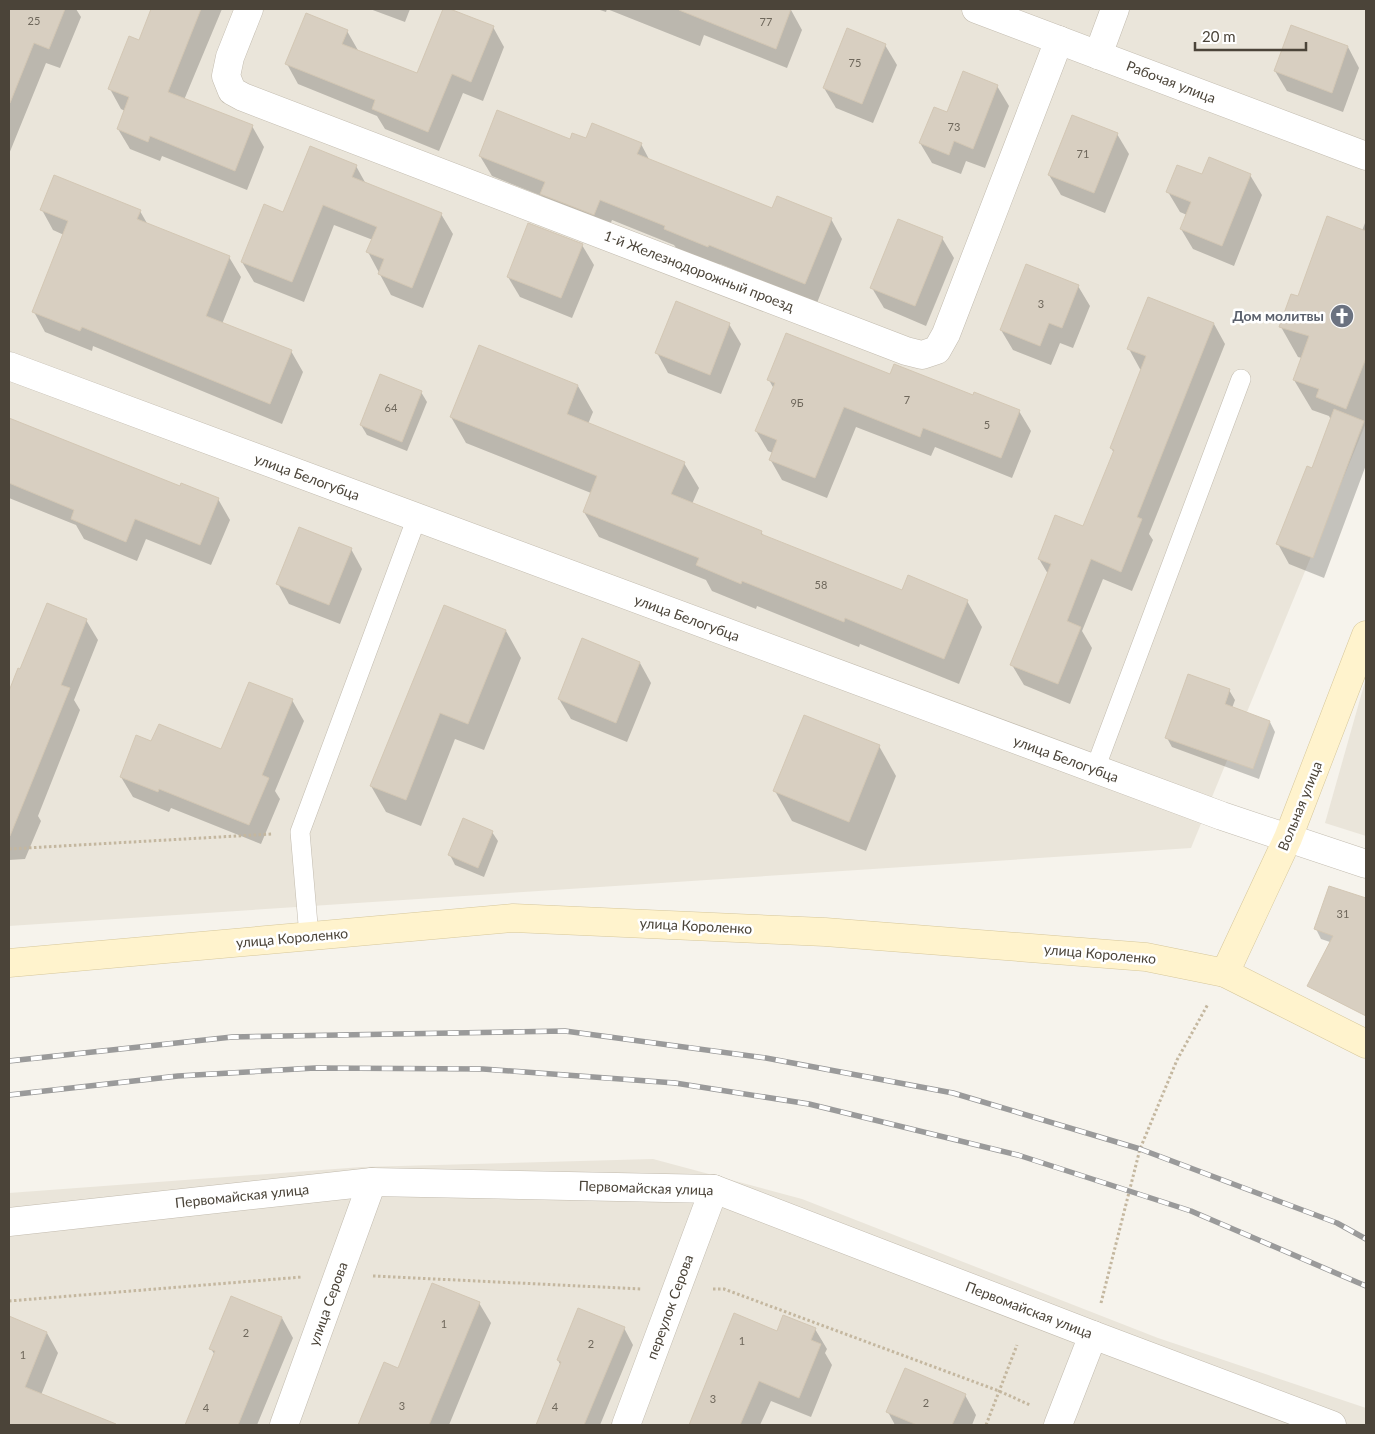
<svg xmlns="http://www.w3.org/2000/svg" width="1375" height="1434" viewBox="0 0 1375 1434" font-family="Lato,sans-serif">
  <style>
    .residential { fill: #eae5da }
    .shadow { fill: #0003 }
    .building { fill: #d8cfc1; stroke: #d3c7b4 }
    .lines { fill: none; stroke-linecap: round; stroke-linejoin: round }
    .lane-casing { stroke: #c2bbae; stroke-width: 20 }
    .street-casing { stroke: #c2bbae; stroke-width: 29 }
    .secondary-casing { stroke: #d6c79b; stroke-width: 29 }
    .path { stroke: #c4b79f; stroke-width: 3; stroke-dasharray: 2.5 2.5; stroke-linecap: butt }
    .lane { stroke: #fff; stroke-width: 19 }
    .street { stroke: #fff; stroke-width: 28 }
    .secondary { stroke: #fff3cd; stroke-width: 28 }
    .rail-casing { stroke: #9a9a9a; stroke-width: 5.5 }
    .rail { stroke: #fff; stroke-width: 4; stroke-dasharray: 11; stroke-linecap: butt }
    .labels { text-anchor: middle; stroke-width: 5; stroke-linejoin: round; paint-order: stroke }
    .number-label { font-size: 11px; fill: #6e675b }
    .street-label { font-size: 14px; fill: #4b4439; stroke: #fff }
    .worship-label { font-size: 14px; font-weight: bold; fill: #5b616d; stroke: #fff; text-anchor: end }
  </style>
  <rect width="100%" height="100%" fill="#f6f3ec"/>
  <g class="residential">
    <polygon points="9,9 1366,9 1366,423 1191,848 9,926"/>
    <polygon points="1366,678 1366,836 1325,823"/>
    <polygon points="653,1159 802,1199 1158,1338 1366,1408 1366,1425 9,1425 9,1193 362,1167"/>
  </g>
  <g class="shadow">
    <polygon points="9,9 76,9 81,17 60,68 46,63 9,154"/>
    <polygon points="153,9 222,9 184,100 252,126 264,147 247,190 162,156 160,161 130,149 118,129 125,111 121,109 110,89 140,42"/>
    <polygon points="370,9 410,9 405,22"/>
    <polygon points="444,9 493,27 504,47 483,101 463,93 439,151 385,129 377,116 298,84 287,64 347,31 359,52 418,75"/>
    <polygon points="597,9 788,9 791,10 802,30 787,68 704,35 700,46 607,9 606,12"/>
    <polygon points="1291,27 1348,47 1359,68 1343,112 1287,91 1275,71"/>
    <polygon points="885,45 897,65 873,123 836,108 824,88"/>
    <polygon points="997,86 1009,106 985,168 966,161 961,174 932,163 920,143 947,114"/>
    <polygon points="1117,134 1129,154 1105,213 1061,195 1049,175"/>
    <polygon points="571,140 586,140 641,144 650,161 773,210 831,219 842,239 817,303 720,264 719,266 677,249 674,245 612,220 606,234 553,214 542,196 492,176 480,156"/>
    <polygon points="356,166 366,184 441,214 453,234 423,308 391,295 368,252 373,240 334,225 304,302 254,282 242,262 284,213"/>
    <polygon points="1250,175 1262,195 1234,266 1193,249 1181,229 1187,215 1180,212 1168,192 1203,176"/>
    <polygon points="42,210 140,211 148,225 229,257 241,277 222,324 291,351 303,372 282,424 93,346 92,351 45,332 34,312 64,235 53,230"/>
    <polygon points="1365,223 1366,223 1366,465 1324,578 1289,564 1278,544 1313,470 1331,420 1329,416 1312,410 1294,380 1302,358 1298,357 1281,327 1299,297 1362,231"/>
    <polygon points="942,238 954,258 926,326 884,308 872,288"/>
    <polygon points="582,245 594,265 572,318 520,297 508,277"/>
    <polygon points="1078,286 1090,306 1073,348 1060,343 1051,365 1013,350 1001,330"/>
    <polygon points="729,324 741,344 721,394 668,373 657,353"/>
    <polygon points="1214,324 1225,344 1149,534 1153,540 1132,591 1103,579 1082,631 1092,648 1070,704 1024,685 1012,665 1048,574 1039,559 1084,528 1114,453 1111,448 1142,370 1140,369 1129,349"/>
    <polygon points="769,380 974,397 1019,411 1031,431 1012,478 935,447 931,456 856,427 827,498 782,480 770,459 773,453 768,451 756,431 774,389"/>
    <polygon points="578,386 593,412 588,424 684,463 699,488 692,504 761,532 764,536 902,592 967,601 982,627 959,684 860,644 859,647 757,606 756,609 712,591 706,580 599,537 584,512 591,493 466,443 451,417"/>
    <polygon points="421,392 427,402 407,451 367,435 361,425"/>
    <polygon points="9,419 181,488 218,499 230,520 211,565 146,539 137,561 84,539 76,525 9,498"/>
    <polygon points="351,549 362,569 340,624 289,604 278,584"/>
    <polygon points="86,620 98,640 74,700 80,710 38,816 41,821 25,859 9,860 9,695 19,670 21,670"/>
    <polygon points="506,631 521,658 484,750 455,739 421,826 386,812 371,786"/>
    <polygon points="640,663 651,683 627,742 571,719 559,699"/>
    <polygon points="1229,690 1235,700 1232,708 1270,722 1275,732 1259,779 1172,747 1167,738"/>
    <polygon points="292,700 304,721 275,791 280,799 261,844 171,808 169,812 133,797 121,777 152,743 222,751"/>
    <polygon points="879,746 896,776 866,851 792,821 775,791"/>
    <polygon points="492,832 498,841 484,877 455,865 450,855"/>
    <polygon points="1330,887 1366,900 1366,954 1321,939 1316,929"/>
    <polygon points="479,1303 491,1323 449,1425 360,1425 384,1364 399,1370"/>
    <polygon points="735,1315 777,1332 815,1329 827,1349 825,1353 832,1365 811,1417 771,1401 760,1425 690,1425"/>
    <polygon points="9,1318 47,1333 58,1353 41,1395 101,1420 105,1425 9,1425"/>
    <polygon points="282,1318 293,1338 257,1425 186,1425 215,1355 211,1349"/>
    <polygon points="624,1328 633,1345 600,1425 537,1425 561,1366 558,1360"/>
    <polygon points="965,1395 976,1415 972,1425 895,1425 888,1412"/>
  </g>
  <g class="building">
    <polygon points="9,9 65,9 49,49 34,43 10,103 9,102"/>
    <polygon points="151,9 201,9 168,92 253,125 235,171 150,136 148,142 117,129 129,97 108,89 129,36 139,40"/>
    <polygon points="443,9 450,9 494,26 471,82 452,74 428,132 372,109 375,100 285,64 306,13 348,30 342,44 417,73"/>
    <polygon points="679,9 791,9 776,49 679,10"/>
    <polygon points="1291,25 1348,46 1332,93 1274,71"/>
    <polygon points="847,28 886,44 862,104 823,88"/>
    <polygon points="963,71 998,85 973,149 954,141 949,155 919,143 934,107 947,112"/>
    <polygon points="497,110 570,139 572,133 586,138 592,123 642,143 637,154 772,208 777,196 832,218 805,284 709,245 708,247 664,229 665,226 600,200 594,215 540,194 545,182 479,156"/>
    <polygon points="1072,115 1118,133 1094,193 1048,175"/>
    <polygon points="310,146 357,165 352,177 442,213 412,288 378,274 384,259 366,252 377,227 323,205 292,282 241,262 264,204 283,212"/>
    <polygon points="1209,157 1251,174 1222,246 1180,229 1191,202 1166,192 1177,165 1202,174"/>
    <polygon points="54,175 141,210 137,219 230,256 206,316 292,350 270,404 82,327 80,331 32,312 68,221 40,210"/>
    <polygon points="1327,216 1366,231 1366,358 1346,409 1316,397 1319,389 1293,380 1309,336 1279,327 1291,294 1298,296"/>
    <polygon points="898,219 943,237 915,306 870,288"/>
    <polygon points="528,223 583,244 561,298 507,277"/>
    <polygon points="1026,264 1079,285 1062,328 1049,323 1040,346 1000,330"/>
    <polygon points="1148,297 1214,323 1137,517 1142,519 1121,572 1091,559 1067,621 1081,627 1058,684 1010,665 1051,564 1038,559 1055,515 1083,526 1114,450 1110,448 1146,356 1127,349"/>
    <polygon points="676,301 730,323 710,375 655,353"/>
    <polygon points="786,333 890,374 894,364 973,395 974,392 1020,410 1001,458 923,428 920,437 844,407 815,478 769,460 777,440 755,431 775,383 767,380"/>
    <polygon points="479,345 578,385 567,414 685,462 671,494 762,531 761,534 902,590 908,575 968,600 944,659 845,618 844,622 742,581 741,584 696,565 699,558 583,512 597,476 450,417"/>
    <polygon points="380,374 422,391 402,442 360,425"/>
    <polygon points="1334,409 1364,421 1313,558 1276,544 1307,466 1312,468"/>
    <polygon points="9,418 180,486 181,483 219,498 200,545 135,519 126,542 71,519 74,510 9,483"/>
    <polygon points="299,527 352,548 329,605 276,584"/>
    <polygon points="47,603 87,619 61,685 70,688 10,836 9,836 9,691 18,668 20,669"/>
    <polygon points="444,605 506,630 468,724 440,713 406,800 370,786"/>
    <polygon points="582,638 640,662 616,723 558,699"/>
    <polygon points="1188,674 1230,689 1225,704 1270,721 1253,769 1165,738"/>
    <polygon points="249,682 293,699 262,775 269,778 249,825 159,789 158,792 120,777 136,735 151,741 159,724 221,749"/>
    <polygon points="804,715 880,745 849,822 773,791"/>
    <polygon points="463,818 493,831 478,868 448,855"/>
    <polygon points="1329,886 1366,898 1366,1016 1307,986 1333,936 1314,929"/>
    <polygon points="432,1283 480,1302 429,1425 358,1425 384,1362 398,1368"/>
    <polygon points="231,1296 282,1317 238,1425 185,1425 215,1351 209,1349"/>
    <polygon points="578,1308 625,1327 584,1425 536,1425 561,1362 557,1360"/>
    <polygon points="734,1313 777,1331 783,1315 816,1328 811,1340 821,1344 799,1398 759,1381 740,1425 689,1425"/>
    <polygon points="9,1316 47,1332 25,1387 116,1424 116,1425 9,1425"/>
    <polygon points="905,1368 966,1394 952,1425 917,1425 886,1412"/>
  </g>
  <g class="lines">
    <g class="lane-casing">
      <g id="lane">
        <polyline points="1095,769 1241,379"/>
        <polyline points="309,936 300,832 417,517"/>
      </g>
    </g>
    <g class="street-casing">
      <g id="street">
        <polyline points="249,9 230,57 226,76 232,91 243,97 906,351 922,355 937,350 946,334 1059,40"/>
        <polyline points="976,9 1366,156"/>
        <polyline points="1098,55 1115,9"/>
        <polyline points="9,366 1222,816 1366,864"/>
        <polyline points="9,1222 372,1182 714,1189 1093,1335 1332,1425"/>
        <polyline points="284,1425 372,1182"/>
        <polyline points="626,1425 714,1189"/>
        <polyline points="1058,1425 1093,1335"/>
      </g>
    </g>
    <g class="secondary-casing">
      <g id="secondary">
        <polyline points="9,963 513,918 825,932 1146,957 1225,973 1366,1044"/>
        <polyline points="1225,973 1288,838 1366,635"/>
      </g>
    </g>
    <g class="path">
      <polyline points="9,849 272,834"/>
      <polyline points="373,1276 642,1289"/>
      <polyline points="713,1289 724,1289 999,1391 1030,1405"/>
      <polyline points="9,1301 302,1277"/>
      <polyline points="1101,1303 1140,1149 1177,1060 1208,1004"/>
      <polyline points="986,1425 1017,1345"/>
    </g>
    <use href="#lane" class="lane"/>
    <use href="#street" class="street"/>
    <use href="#secondary" class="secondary"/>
    <g class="rail-casing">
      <g id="rail">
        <polyline points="9,1061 232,1037 565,1031 766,1058 953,1093 1140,1149 1337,1223 1366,1239"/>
        <polyline points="9,1095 178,1076 315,1068 483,1069 675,1083 809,1104 1018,1155 1191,1211 1366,1286"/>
      </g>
    </g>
    <use href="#rail" class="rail"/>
  </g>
  <defs>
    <g id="church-disc" transform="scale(1.25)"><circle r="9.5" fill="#6b7280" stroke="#fff"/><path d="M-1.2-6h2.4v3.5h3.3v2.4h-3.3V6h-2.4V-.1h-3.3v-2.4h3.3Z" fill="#fff"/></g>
  </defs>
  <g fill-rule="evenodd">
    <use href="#church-disc" x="1342" y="316"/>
  </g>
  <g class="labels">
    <g class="number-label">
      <text x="34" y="25">25</text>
      <text x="766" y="26">77</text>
      <text x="855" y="67">75</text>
      <text x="954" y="131">73</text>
      <text x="1083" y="158">71</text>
      <text x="1041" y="308">3</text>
      <text x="907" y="404">7</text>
      <text x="797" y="407">9Б</text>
      <text x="391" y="412">64</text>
      <text x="987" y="429">5</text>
      <text x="821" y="589">58</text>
      <text x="1343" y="918">31</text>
      <text x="444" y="1328">1</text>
      <text x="246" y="1337">2</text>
      <text x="742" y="1345">1</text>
      <text x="591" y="1348">2</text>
      <text x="23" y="1359">1</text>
      <text x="713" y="1403">3</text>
      <text x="926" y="1407">2</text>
      <text x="402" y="1410">3</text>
      <text x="555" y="1411">4</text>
      <text x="206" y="1412">4</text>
    </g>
    <g class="street-label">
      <text transform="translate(1171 82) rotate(21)" y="5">Рабочая улица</text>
      <text transform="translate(699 271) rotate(21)" y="5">1-й Железнодорожный проезд</text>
      <text transform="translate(307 477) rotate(20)" y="5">улица Белогубца</text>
      <text transform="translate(687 618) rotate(20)" y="5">улица Белогубца</text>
      <text transform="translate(1066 759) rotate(20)" y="5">улица Белогубца</text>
      <text transform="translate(1300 806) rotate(-68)" y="5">Вольная улица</text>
      <text transform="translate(696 926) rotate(3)" y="5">улица Короленко</text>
      <text transform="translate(292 938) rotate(-5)" y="5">улица Короленко</text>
      <text transform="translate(1100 954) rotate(5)" y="5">улица Короленко</text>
      <text transform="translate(646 1188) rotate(2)" y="5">Первомайская улица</text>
      <text transform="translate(242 1196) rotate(-6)" y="5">Первомайская улица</text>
      <text transform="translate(328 1304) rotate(-70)" y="5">улица Серова</text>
      <text transform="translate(670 1307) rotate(-70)" y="5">переулок Серова</text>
      <text transform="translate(1029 1310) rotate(21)" y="5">Первомайская улица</text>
    </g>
    <g class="worship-label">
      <text x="1324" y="321">Дом молитвы</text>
    </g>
  </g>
  <rect width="1375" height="1434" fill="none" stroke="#4b4439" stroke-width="20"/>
  <path d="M1195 42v8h111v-8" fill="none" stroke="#4b4439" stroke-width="2.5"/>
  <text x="1202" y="42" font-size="15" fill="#4b4439" stroke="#ffffff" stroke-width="4" paint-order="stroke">20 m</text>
</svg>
